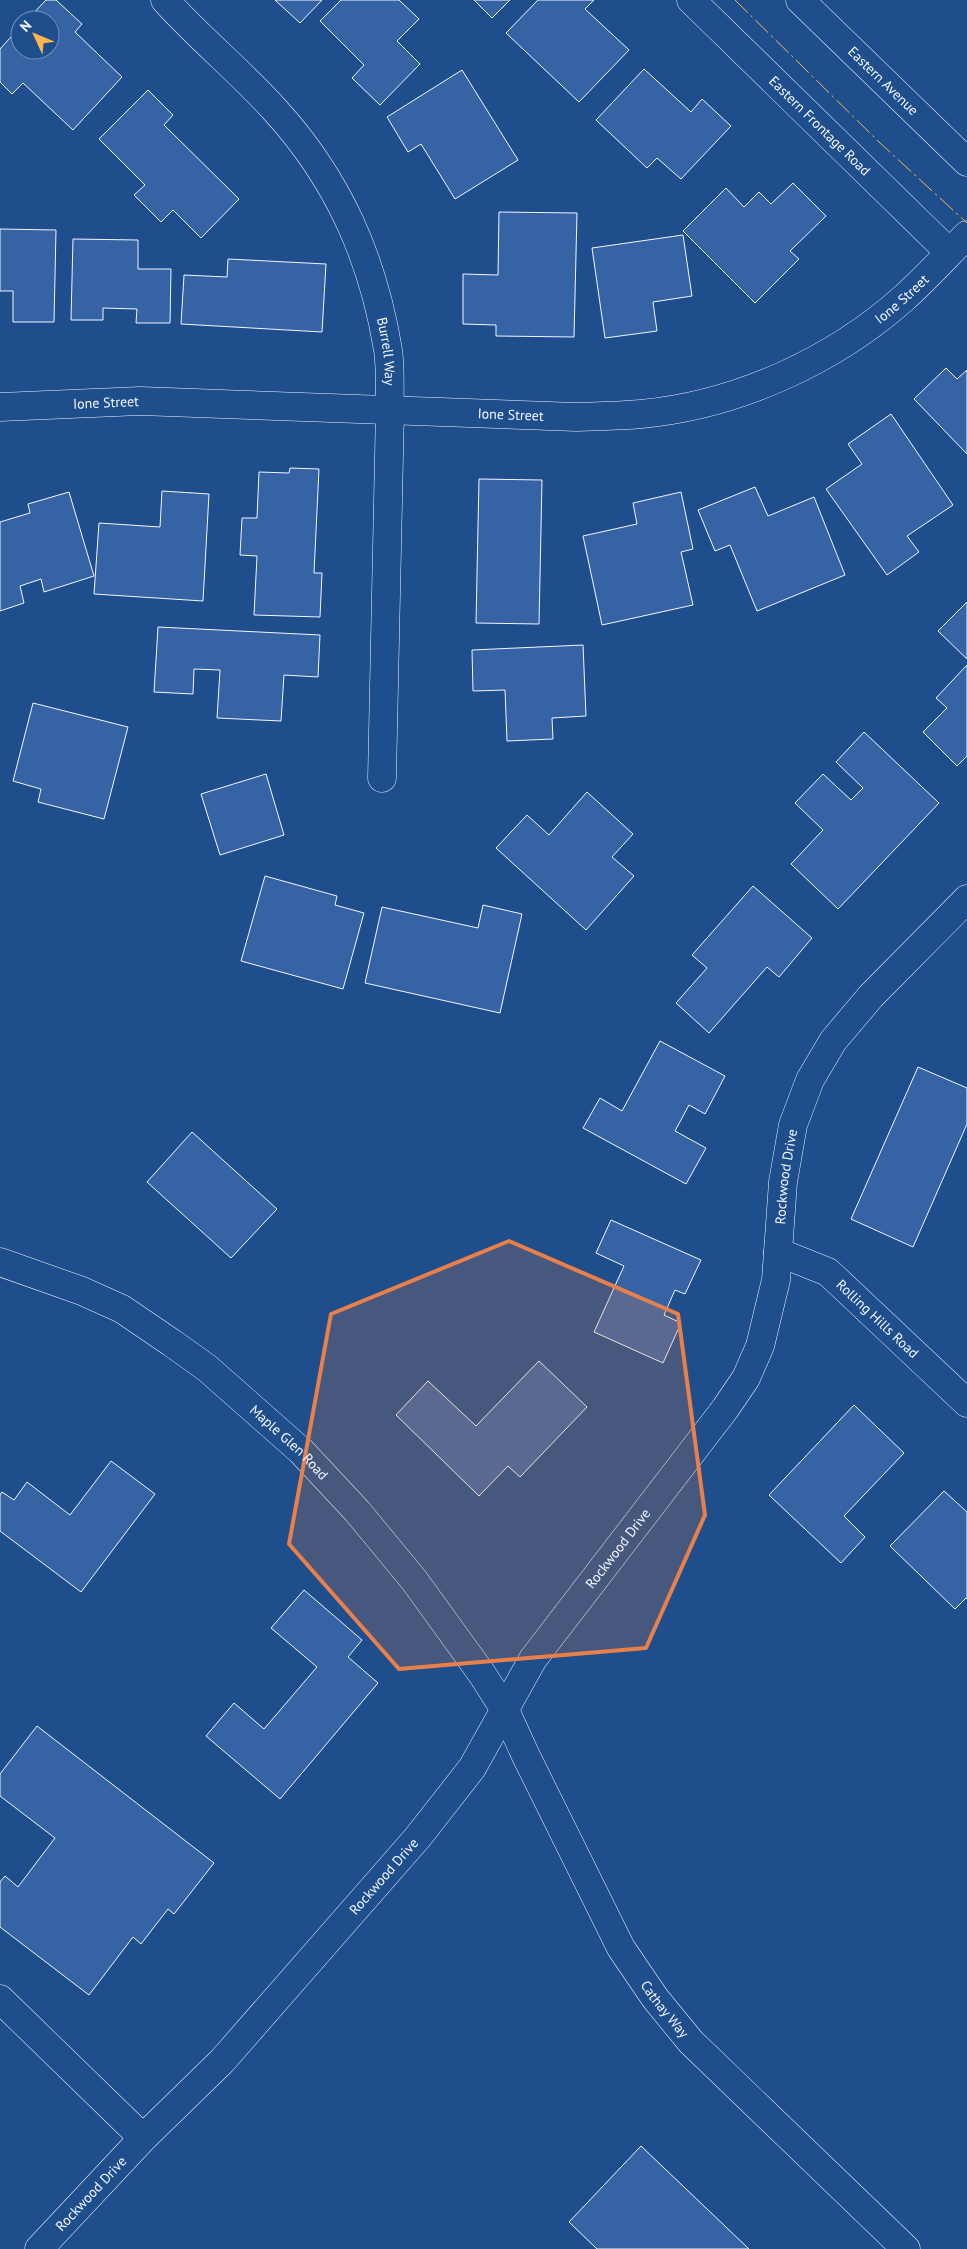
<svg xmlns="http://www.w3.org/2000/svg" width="967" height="2249" viewBox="0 0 967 2249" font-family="'PT Sans',sans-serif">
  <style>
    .building { fill: #3563a3; stroke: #f2f6ff }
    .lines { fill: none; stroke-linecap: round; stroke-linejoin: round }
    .street-casing { stroke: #f2f6ff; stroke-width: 29 }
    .secondary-casing { stroke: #f2f6ff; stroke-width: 29 }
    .street { stroke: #1f4e8c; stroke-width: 28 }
    .secondary { stroke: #1f4e8c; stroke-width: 28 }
    .power { stroke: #ffb74d; stroke-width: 1; stroke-dasharray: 18 4 2.5 4; stroke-linecap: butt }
    .marked { fill: #ea8049; fill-opacity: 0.2; stroke: #ea8049; stroke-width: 4; stroke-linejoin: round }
    .labels { text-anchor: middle; stroke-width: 4; stroke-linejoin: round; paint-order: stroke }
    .street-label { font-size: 14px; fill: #f2f6ff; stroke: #1f4e8c }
  </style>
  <rect width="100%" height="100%" fill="#1f4e8c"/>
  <g class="building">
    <polygon points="46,0 56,0 82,24 75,32 122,77 73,130 23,83 12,94 0,82 0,49 20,27 20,50 50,50 50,20 27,20"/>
    <polygon points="275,0 322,0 300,23"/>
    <polygon points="341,0 399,0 419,19 397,41 420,64 380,105 352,78 364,65 320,21"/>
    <polygon points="474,0 510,0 492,18"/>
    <polygon points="538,0 594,0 585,9 629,50 579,102 506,33"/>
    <polygon points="644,69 691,112 702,99 731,126 681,179 657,158 647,168 596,120"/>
    <polygon points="462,70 518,160 455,199 421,144 408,152 387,117"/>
    <polygon points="148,90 173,115 164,125 239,199 201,238 173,210 161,222 134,195 145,185 99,139"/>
    <polygon points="793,183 826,216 790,251 799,259 755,303 683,231 726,188 744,207 759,192 771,204"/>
    <polygon points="499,212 577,213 574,337 496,336 496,325 463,324 463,274 498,275"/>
    <polygon points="0,229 56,230 54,322 13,322 13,291 0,291"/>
    <polygon points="683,235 692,296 653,302 657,331 605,338 592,248"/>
    <polygon points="73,239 138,240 138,269 171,269 170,323 136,323 137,309 103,308 103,320 71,320"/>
    <polygon points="228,259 326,264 322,332 181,324 184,275 227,277"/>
    <polygon points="946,368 957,379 967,370 967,454 914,399"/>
    <polygon points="891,414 953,505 907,536 919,552 887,575 826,489 862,464 848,444"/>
    <polygon points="290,468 319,469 314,573 322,573 320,617 254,615 257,556 240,555 242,518 257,518 259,472 289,473"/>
    <polygon points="479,479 542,480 539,624 476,623"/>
    <polygon points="755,487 768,516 814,497 845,575 757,611 730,545 715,551 698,510"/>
    <polygon points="162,491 209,494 203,601 94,594 99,523 160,527"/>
    <polygon points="69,492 94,576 44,592 41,579 20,586 24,603 0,611 0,522 30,513 28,504"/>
    <polygon points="681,492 693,549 681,552 693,605 602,625 583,536 637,524 633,503"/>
    <polygon points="967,602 967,659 938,631"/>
    <polygon points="158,627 320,635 318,677 284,675 281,721 217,718 220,670 194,669 193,694 154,692"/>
    <polygon points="583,645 586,716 552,718 553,739 507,741 505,690 473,691 472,650"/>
    <polygon points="967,665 967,756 957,766 923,732 947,708 936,698"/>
    <polygon points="33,703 128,727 104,819 38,802 41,789 13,781"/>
    <polygon points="864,732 939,803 838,909 791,864 823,830 795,803 823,774 851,800 863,788 836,762"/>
    <polygon points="266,774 284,835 220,855 201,794"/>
    <polygon points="587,792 633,834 612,857 634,876 586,930 496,848 527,815 549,835"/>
    <polygon points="265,876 337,896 335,905 364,913 343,989 241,961"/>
    <polygon points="753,886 812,938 779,977 767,967 709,1033 676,1003 707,968 692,955"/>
    <polygon points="483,905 522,914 500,1013 365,983 382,907 478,928"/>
    <polygon points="660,1041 725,1076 705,1114 689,1105 675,1131 706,1148 686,1184 583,1128 600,1098 622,1111"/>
    <polygon points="918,1067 967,1088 967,1124 913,1247 851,1219"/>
    <polygon points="192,1132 277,1209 231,1258 147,1182"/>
    <polygon points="611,1220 701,1260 685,1294 675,1290 664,1315 681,1323 663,1363 594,1332 624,1266 596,1253"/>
    <polygon points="539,1361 587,1407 520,1477 508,1466 479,1496 396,1415 428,1381 476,1426"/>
    <polygon points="854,1405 904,1453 844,1516 865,1537 841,1563 769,1495"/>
    <polygon points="111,1461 155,1494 81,1592 0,1531 0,1495 2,1492 14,1500 27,1482 70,1515"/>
    <polygon points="944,1491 967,1512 967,1599 966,1598 955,1609 890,1546"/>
    <polygon points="304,1590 362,1640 348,1657 378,1683 280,1799 206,1736 234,1703 264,1729 317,1667 271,1628"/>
    <polygon points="37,1726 214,1863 174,1914 168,1909 141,1944 133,1937 89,1995 0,1927 0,1882 5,1876 18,1887 55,1838 0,1796 0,1774"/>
    <polygon points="641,2146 749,2249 597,2249 569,2222"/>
  </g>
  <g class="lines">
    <g class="street-casing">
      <g id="street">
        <path id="s1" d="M165,0C200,39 240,71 275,110C338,179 373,258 388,350C391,369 389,390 390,410L382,778"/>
        <path id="s2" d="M691,0L949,252"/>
        <path id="s3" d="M0,407L140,401L576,417C598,416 620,416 641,414C737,405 834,361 905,297C927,277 947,255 967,235"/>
        <path id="s4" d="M778,1252L828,1272L967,1403"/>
        <path id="s5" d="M0,1262L82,1291L122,1309L172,1343L207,1368L301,1451L357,1511L414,1580L482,1674L505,1710L526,1756L621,1948L655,1998L691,2042L906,2249"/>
        <polyline points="0,1999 143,2138"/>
        <path id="s6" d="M39,2249L143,2138L222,2061L418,1837L472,1768L533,1659L725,1409L746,1378L760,1346L776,1280L783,1182L793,1125L810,1080L833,1041L871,996L967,899"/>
      </g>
    </g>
    <g class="secondary-casing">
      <g id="secondary">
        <path id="s7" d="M800,0L967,162"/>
      </g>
    </g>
    <use href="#street" class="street"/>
    <use href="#secondary" class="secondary"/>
    <polyline class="power" points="735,0 879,142 967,223"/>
  </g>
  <path class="marked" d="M509,1241L678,1314L705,1515L646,1648L399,1669L289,1544L331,1314Z"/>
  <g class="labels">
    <g class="street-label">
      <text dy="5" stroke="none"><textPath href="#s7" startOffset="116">Eastern Avenue</textPath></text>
      <text dy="5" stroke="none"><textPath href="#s2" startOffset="180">Eastern Frontage Road</textPath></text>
      <text dy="5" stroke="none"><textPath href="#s3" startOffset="931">Ione Street</textPath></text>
      <text dy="5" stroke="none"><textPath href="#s1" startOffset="426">Burrell Way</textPath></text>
      <text dy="5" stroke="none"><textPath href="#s3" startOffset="106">Ione Street</textPath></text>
      <text dy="5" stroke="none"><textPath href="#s3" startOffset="511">Ione Street</textPath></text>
      <text dy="5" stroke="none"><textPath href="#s6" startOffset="1332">Rockwood Drive</textPath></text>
      <text dy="5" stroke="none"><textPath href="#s4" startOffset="122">Rolling Hills Road</textPath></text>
      <text dy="5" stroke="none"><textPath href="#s5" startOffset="345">Maple Glen Road</textPath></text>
      <text dy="5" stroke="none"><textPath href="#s6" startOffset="912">Rockwood Drive</textPath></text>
      <text dy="5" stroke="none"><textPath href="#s6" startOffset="508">Rockwood Drive</textPath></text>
      <text dy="5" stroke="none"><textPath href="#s5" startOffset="1030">Cathay Way</textPath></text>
      <text dy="5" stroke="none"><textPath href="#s6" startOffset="76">Rockwood Drive</textPath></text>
    </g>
  </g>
  <g transform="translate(35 35) rotate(314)"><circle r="24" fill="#1f4e8c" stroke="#7391ba"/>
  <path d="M0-4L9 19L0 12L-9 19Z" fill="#ffb74d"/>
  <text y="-8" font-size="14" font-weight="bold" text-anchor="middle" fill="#f2f6ff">N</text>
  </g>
</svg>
